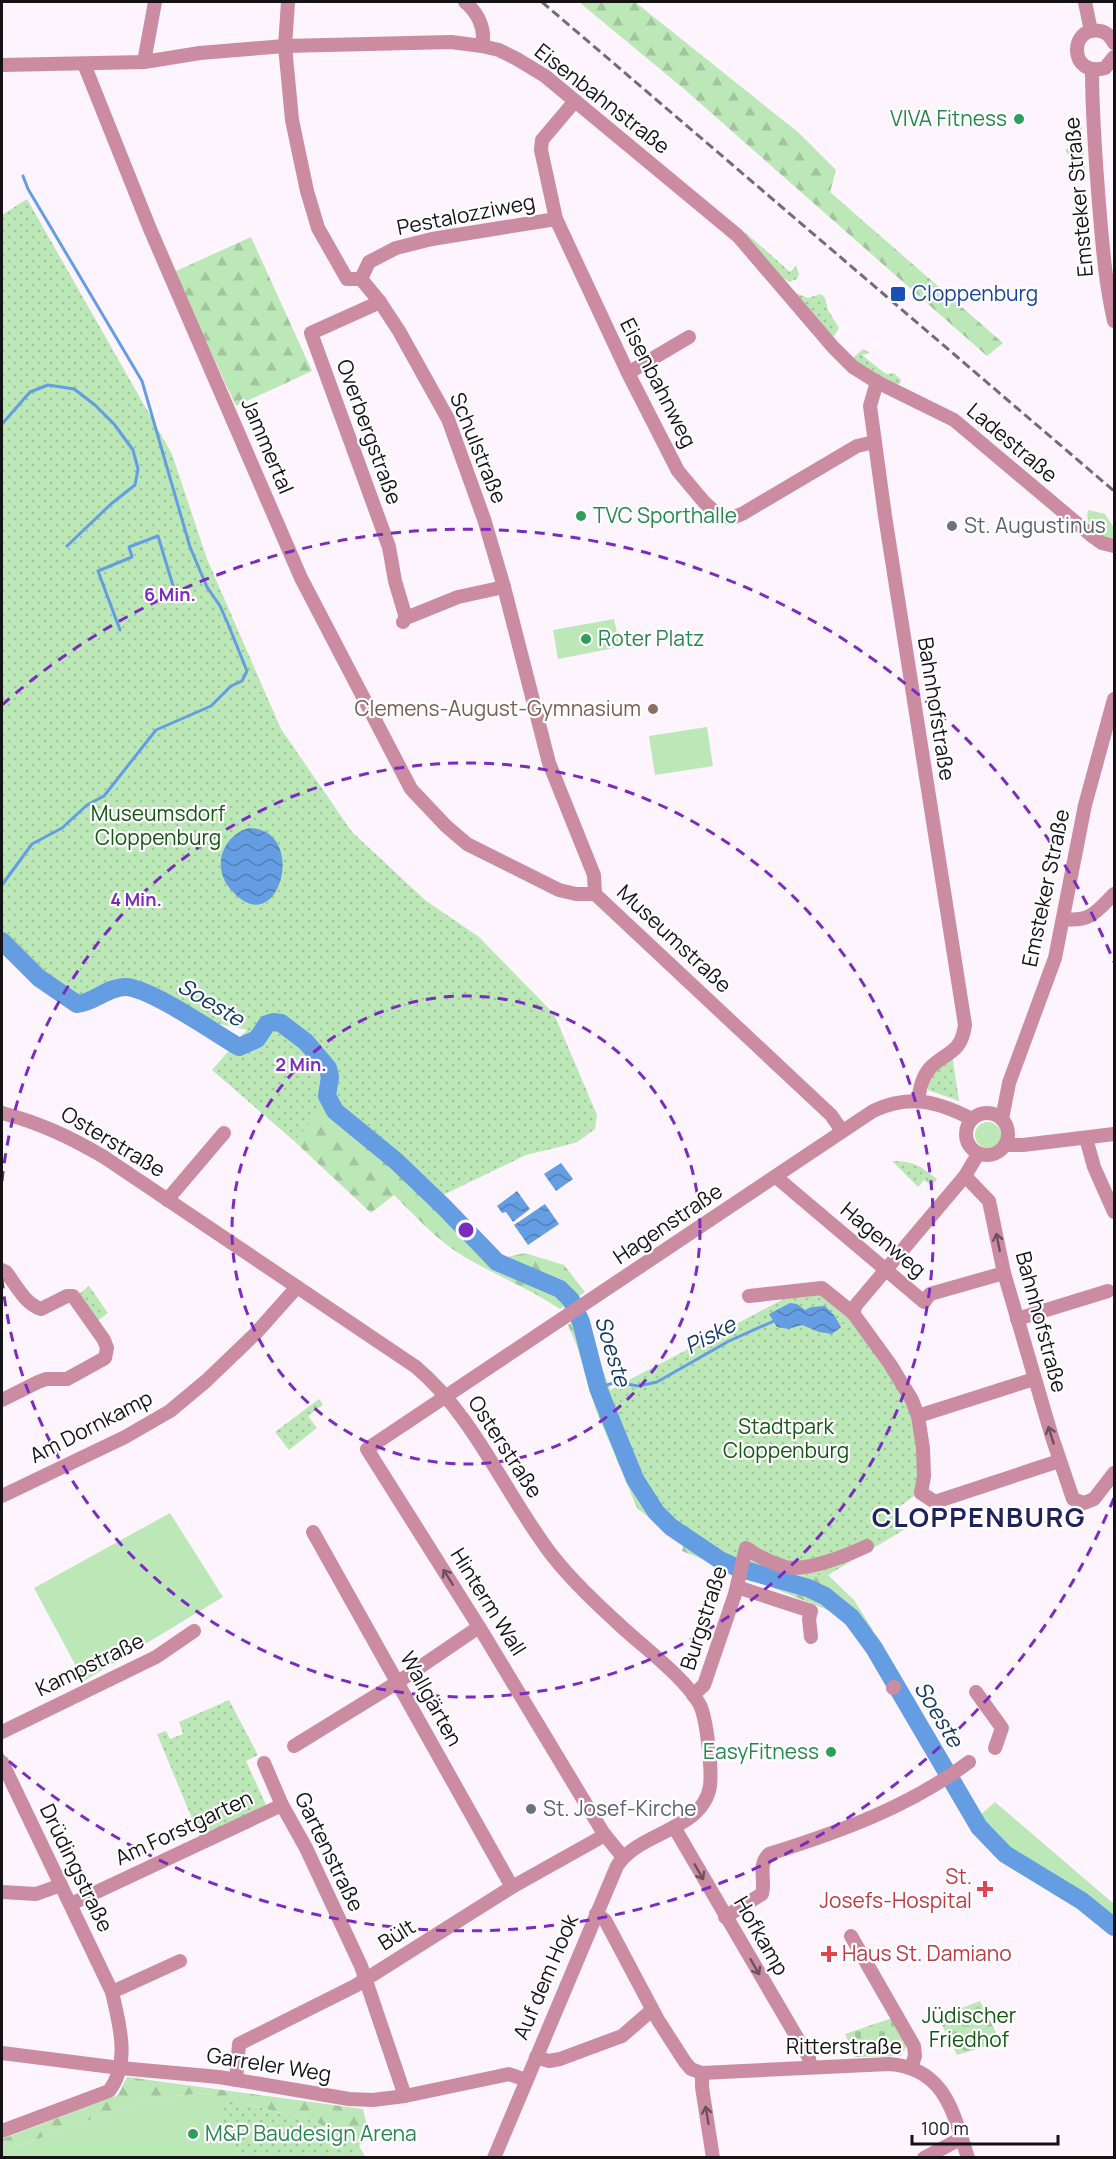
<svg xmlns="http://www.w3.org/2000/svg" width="1116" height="2159" viewBox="0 0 1116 2159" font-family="Manrope,sans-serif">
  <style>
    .grass { fill: #bce7b7 }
    .forest { fill: url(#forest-firs) }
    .cemetery { fill: url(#cemetery-stones) }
    .park { fill: url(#park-dots) }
    .water { fill: url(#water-waves) }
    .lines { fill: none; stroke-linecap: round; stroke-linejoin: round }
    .stream { stroke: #659de3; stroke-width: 3 }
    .river { stroke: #659de3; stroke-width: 18 }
    .minor { stroke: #cb8ca2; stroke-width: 14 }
    .rail { stroke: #726c73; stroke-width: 3; stroke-dasharray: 9 4.5; stroke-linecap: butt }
    .oneway { stroke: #704f5c }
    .ring { fill: none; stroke: #7b2cbf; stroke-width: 3; stroke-dasharray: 10 8 }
    .leisure-dot { fill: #2e9e5b; stroke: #fff; stroke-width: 2 }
    .transit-dot { fill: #1a4fb4; stroke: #fff; stroke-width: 2 }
    .worship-dot { fill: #6b7280; stroke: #fff; stroke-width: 2 }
    .education-dot { fill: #8d6e63; stroke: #fff; stroke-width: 2 }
    .health-dot { fill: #e0444e; stroke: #fff; stroke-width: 2 }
    .labels { text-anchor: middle; stroke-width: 4.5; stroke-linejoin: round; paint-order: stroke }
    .street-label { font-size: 21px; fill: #151216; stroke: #fff }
    .leisure-label { font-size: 21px; fill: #27864d; stroke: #fff; text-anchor: start }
    .transit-label { font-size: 21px; fill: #164399; stroke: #fff; text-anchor: start }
    .worship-label { font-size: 21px; fill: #5b616d; stroke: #fff; text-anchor: start }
    .education-label { font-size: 21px; fill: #785e54; stroke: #fff; text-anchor: end }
    .park-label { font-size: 21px; fill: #125610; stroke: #fff }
    .health-label { font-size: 21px; fill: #be3a42; stroke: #fff; text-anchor: end }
    .water-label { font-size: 22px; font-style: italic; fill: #133966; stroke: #fff }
    .district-label { font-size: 27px; font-weight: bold; letter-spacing: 1.5px; fill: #1f235b; stroke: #fff }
    .centre { fill: #7b2cbf; stroke: #fff; stroke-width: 3 }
    .ring-label { font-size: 18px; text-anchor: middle; font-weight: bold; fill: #7b2cbf; stroke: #fff; stroke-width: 4.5; stroke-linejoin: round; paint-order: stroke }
  </style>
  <defs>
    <pattern id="forest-firs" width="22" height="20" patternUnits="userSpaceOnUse" patternTransform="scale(1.5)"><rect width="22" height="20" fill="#bce7b7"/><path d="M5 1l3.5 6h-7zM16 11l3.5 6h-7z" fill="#a1c59d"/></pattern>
    <pattern id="cemetery-stones" width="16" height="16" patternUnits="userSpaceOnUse" patternTransform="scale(1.5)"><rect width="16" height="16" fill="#bce7b7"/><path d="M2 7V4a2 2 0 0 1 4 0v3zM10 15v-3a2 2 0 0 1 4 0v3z" fill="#a1c59d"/></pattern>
    <pattern id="park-dots" width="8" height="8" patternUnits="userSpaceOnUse" patternTransform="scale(1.5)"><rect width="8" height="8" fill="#bce7b7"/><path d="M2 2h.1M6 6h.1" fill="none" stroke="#a1c59d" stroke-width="1.8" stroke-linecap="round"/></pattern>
    <pattern id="water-waves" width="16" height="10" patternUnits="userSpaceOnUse" patternTransform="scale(1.5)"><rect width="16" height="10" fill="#659de3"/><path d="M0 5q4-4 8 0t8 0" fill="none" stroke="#527fb7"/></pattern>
  </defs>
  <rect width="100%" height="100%" fill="#fdf4fe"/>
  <g class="grass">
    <polygon points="1081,119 1085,169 1079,173 1065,150 1078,142 1076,120"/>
    <path d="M1088,510L1105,514L1114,528V538C1099,539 1084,526 1088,510Z"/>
    <polygon points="614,619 620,647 558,659 553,630"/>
    <polygon points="707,727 713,766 655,775 649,736"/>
    <circle cx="988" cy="1135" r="13"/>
    <polygon points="170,1513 223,1597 84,1681 34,1588"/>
    <polygon points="995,1802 1114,1904 1114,1923 1075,1891 1015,1856 993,1837 977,1818"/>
    <polygon points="211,2093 359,2146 365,2157 2,2158 2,2152 135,2103 172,2096"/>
  </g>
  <g class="forest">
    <polygon points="579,2 635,2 799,133 836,170 830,192 1003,343 987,356 683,88"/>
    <polygon points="251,237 312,371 236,406 174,272"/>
    <path d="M321,1071L333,1098L443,1195L503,1258L525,1253L564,1265L585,1292L560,1309C530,1289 495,1275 463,1256C437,1240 416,1217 394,1195L371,1213L294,1141L311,1121Z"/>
    <polygon points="582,1314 652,1501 788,1576 828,1575 854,1600 873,1630 862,1637 845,1620 830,1611 682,1551 683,1545 637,1508 595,1408 577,1346 568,1325"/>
    <polygon points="127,2077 363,2109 369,2135 359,2146 316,2122 234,2101 217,2106 210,2102 211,2093 172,2096 135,2103 2,2152 2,2139 118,2095"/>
  </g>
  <g class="cemetery">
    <polygon points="980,2001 1001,2042 957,2055 938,2017"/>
    <polygon points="892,2018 907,2045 901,2056 855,2057 845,2034"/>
  </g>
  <g class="park">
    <polygon points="27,199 172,454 207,559 281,729 352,832 425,900 479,937 554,1014 597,1115 595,1129 577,1142 567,1145 526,1155 443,1195 333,1098 294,1141 212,1070 247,1030 206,1021 166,997 117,978 78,998 2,951 2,215"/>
    <polygon points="745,232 790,272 796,266 799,274 797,279 789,282 782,277 745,236"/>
    <polygon points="796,293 808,298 821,294 825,298 828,310 839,328 832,339 796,296"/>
    <polygon points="863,349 870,353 862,355 886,374 894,373 901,380 900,384 895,385 854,360 854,357"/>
    <polygon points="952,1058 953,1060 959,1101 928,1090 928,1078"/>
    <path d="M892,1161C913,1161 921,1166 937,1179L932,1186L924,1180L918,1187Z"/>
    <polygon points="89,1286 108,1313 96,1322 78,1295"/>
    <polygon points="815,1289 854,1321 887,1367 913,1413 921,1483 914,1496 894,1511 907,1528 828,1575 788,1576 671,1525 652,1501 610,1390 797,1292"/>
    <polygon points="319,1399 323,1405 308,1416 317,1428 289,1450 275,1432"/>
    <polygon points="229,1700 258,1755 246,1761 266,1805 200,1838 157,1734 166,1731 170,1739 183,1734 179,1722"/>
    <polygon points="234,2101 316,2122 359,2146 365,2157 236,2157 217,2106"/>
  </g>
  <g class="water">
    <path d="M249,828C311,829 277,950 228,886C212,864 224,835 249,828Z"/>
    <polygon points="561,1163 573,1179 556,1191 544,1174"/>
    <polygon points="517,1191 530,1209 513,1222 506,1212 502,1213 497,1206"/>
    <polygon points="545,1204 559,1224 528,1245 514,1225"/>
    <polygon points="790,1303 797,1304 805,1310 811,1307 825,1306 834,1315 841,1327 832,1334 819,1332 802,1325 788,1329 777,1327 769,1314"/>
  </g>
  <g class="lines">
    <g class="stream">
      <polyline points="2,424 30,392 48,385 74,389 95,405 114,424 133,450 138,469 135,485 111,504 67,546"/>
      <polyline points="120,630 98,571 132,557 129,547 158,536 174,589"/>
      <polyline points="2,885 32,844 62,828 87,805 104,796 156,730 211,706 231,686 242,681 247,671 228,624 220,606 207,587 190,547 142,381 28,189 23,176"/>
      <polyline points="598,1388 616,1382 638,1386 657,1382 729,1341 774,1321"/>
    </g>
    <path class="river" d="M2,941L39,978L77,1004C94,1003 107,987 125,987C149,987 215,1033 239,1047L257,1039L267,1024L273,1022L281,1023L306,1042L328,1068L330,1077L327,1096L335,1111L396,1161L444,1207L497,1262L560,1289L571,1300L581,1322L598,1388L635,1479L656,1512L671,1527L720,1560L738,1568L808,1588L825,1596L852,1618L874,1648L979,1827L1005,1854L1082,1901L1114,1927"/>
    <g class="minor">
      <polyline points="288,2 285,46 292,120 307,191 318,228 347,279 361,279 380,302 399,331 448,419 484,519 504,587 549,763 594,875 595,894"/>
      <path d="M465,2C478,13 486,29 482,46"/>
      <polyline points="1085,2 1091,31"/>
      <path d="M1114,43C1111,37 1107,32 1100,31C1069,25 1068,78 1105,68L1114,57"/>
      <polyline points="144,62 155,2"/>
      <polyline points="84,64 150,229 301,578 411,789 446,826 467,844 559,890 576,894 595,894 831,1115 842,1131"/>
      <polyline points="2,65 144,62 200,53 285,46 451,42 482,46 499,50 517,59 545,76 738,236 833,347 853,367 877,382 954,420 1092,536 1102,543 1114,546"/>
      <path d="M1092,70C1092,119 1096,167 1100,216C1103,251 1106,286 1114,321"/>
      <polyline points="575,101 542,140 541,150 556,219 628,373 678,471 704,502 718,515 730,518 742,514 857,446 875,442"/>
      <polyline points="361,279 369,262 396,248 432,239 556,219"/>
      <polyline points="380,302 311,333 389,547 395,581 406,618"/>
      <polyline points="628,373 689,337"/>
      <path d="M877,382L870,406L885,516L965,1025C961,1054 947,1051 930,1068C922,1077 920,1088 918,1100"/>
      <polyline points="403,622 406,618 458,597 504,587"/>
      <path d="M1064,919C1091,922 1096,912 1114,894"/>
      <circle cx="987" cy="1134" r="21"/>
      <path d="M2,1113C40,1123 70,1137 104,1157L416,1367C475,1417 504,1492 551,1554C572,1581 598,1605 623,1628C646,1649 686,1679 700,1705C707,1720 712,1770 710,1786C703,1831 639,1831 617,1866L494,2158"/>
      <polyline points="1002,1119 1009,1083 1055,958 1085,805 1114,699"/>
      <polyline points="1086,1138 1094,1167 1114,1212"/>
      <polyline points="1006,1145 1023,1145 1114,1134"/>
      <polyline points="965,1176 989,1201 1004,1273 1052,1437 1073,1499 1084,1503 1094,1499 1114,1473"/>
      <polyline points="776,1177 924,1302 930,1294 1004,1273"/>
      <polyline points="167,1200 224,1133"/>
      <path d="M2,1270L6,1272C16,1285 25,1304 41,1309L67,1296H73L104,1340L107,1348L105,1358L67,1379H46L38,1382L2,1400"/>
      <polyline points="749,1296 822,1288 853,1313 890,1364 912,1400 918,1416 923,1448 924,1476 921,1493 935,1502 1059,1461"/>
      <polyline points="853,1313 856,1305 965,1176 978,1154"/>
      <polyline points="1017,1319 1108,1291"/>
      <polyline points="918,1416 1034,1379"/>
      <polyline points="2,1496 125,1437 170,1411 206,1381 256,1333 297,1287"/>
      <polyline points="313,1532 512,1887"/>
      <polyline points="737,1587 811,1611 809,1619 811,1637"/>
      <polyline points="893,1688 894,1687"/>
      <polyline points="976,1692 1002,1728 995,1748"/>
      <path d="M693,1695L704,1685L735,1594L746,1548C757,1556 772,1563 785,1567C806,1572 848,1555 867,1546"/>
      <polyline points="2,1732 156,1657 194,1631"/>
      <polyline points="294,1746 398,1682 479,1627"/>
      <path d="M2,1762L112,1992C119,2023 131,2063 109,2091L2,2131"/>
      <polyline points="264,1763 282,1805 306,1848 361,1966 405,2096"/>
      <polyline points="674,1827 809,2058 810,2067"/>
      <path d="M623,1857L604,1834L481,1630L367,1449L873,1111C909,1094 937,1101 972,1119"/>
      <polyline points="2,1892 36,1894 61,1885"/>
      <polyline points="71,1904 282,1805"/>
      <path d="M596,1914L605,1920L658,2020L685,2062L691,2069L702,2073L889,2064C945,2068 953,2112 968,2158"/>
      <path d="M725,1917L762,1894C766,1879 757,1866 769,1854C839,1832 909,1807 969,1762"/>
      <polyline points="851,1936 914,2046 915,2056 911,2068"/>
      <polyline points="112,1992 180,1961"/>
      <polyline points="2,2053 120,2068 219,2077 349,2099 373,2100 405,2096 509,2074 526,2080"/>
      <polyline points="536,2057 549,2061 560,2059 622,2036 652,2010"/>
      <polyline points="702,2073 702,2087 713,2158"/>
      <polyline points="236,2080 239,2044 355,1986 512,1887 605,1835"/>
      <polyline points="924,2158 962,2138"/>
    </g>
    <polyline class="rail" points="542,2 1114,491"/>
  </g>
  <defs><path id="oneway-shaft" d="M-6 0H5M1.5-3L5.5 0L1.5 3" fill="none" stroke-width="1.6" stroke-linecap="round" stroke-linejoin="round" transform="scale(1.5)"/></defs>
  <g class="oneway">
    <use href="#oneway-shaft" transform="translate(998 1242) rotate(-101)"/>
    <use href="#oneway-shaft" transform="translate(1051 1435) rotate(-107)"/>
    <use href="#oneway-shaft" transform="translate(448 1577) rotate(-122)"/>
    <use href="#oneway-shaft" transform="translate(699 1872) rotate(60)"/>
    <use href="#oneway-shaft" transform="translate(755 1967) rotate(60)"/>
    <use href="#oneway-shaft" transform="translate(707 2115) rotate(-100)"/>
  </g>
  <g class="ring">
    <circle cx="466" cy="1230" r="234"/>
    <path d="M2 1181A467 467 0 1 1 2 1279"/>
    <path d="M1114 1498A701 701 0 0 1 2 1755M2 705A701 701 0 0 1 1114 962"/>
  </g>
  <g class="leisure-dot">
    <circle cx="1019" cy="119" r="6"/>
    <circle cx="581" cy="516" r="6"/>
    <circle cx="586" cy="639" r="6"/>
    <circle cx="831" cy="1752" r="6"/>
    <circle cx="193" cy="2134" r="6"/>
  </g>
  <rect class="transit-dot" x="890" y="286" width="16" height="16" rx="3"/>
  <g class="worship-dot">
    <circle cx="952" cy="526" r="6"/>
    <circle cx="531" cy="1809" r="6"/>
  </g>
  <circle class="education-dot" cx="653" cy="709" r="6"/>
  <g class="health-dot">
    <path d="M982 1880h6v6h6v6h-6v6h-6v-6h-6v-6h6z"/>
    <path d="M826 1945h6v6h6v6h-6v6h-6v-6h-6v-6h6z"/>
  </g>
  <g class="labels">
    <g class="street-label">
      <text transform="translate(602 99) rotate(38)" y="7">Eisenbahnstraße</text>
      <text transform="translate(1079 197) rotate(-95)" y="7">Emsteker Straße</text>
      <text transform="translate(466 215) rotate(-11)" y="7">Pestalozziweg</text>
      <text transform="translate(658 383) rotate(63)" y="7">Eisenbahnweg</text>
      <text transform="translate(369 432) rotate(70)" y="7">Overbergstraße</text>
      <text transform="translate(1012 443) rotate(40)" y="7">Ladestraße</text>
      <text transform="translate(267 446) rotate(67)" y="7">Jammertal</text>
      <text transform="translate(478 448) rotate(68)" y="7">Schulstraße</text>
      <text transform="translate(936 709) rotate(81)" y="7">Bahnhofstraße</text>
      <text transform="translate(1046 888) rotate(-78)" y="7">Emsteker Straße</text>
      <text transform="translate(674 939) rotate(43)" y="7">Museumstraße</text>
      <text transform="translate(113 1142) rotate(31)" y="7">Osterstraße</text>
      <text transform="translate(668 1224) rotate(-34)" y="7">Hagenstraße</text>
      <text transform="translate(883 1240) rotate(40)" y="7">Hagenweg</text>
      <text transform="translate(1041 1322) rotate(75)" y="7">Bahnhofstraße</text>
      <text transform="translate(91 1427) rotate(-27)" y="7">Am Dornkamp</text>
      <text transform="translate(505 1447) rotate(57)" y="7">Osterstraße</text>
      <text transform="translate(488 1602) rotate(58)" y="7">Hinterm Wall</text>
      <text transform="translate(704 1618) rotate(-72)" y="7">Burgstraße</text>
      <text transform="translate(90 1665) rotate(-26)" y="7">Kampstraße</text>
      <text transform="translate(431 1699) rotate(61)" y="7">Wallgärten</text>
      <text transform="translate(184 1828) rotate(-25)" y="7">Am Forstgarten</text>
      <text transform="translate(329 1852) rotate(64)" y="7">Gartenstraße</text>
      <text transform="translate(76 1868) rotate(64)" y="7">Drüdingstraße</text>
      <text transform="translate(397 1935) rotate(-32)" y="7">Bült</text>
      <text transform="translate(761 1936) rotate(60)" y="7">Hofkamp</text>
      <text transform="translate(546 1977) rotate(-67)" y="7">Auf dem Hook</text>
      <text x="844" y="2054">Ritterstraße</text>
      <text transform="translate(269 2065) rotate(9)" y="7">Garreler Weg</text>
    </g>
    <g class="leisure-label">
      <text x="1007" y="126" text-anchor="end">VIVA Fitness</text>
      <text x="593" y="523">TVC Sporthalle</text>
      <text x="598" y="646">Roter Platz</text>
      <text x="819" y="1759" text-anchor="end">EasyFitness</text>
      <text x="205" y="2141">M&amp;P Baudesign Arena</text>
    </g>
    <g class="transit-label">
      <text x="912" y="301">Cloppenburg</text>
    </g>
    <g class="worship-label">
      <text x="964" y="533">St. Augustinus</text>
      <text x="543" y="1816">St. Josef-Kirche</text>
    </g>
    <g class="education-label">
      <text x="641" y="716">Clemens-August-Gymnasium</text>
    </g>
    <g class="park-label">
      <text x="158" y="821">Museumsdorf<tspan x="158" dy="24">Cloppenburg</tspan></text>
      <text x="786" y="1434">Stadtpark<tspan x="786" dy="24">Cloppenburg</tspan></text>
      <text x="969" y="2023">Jüdischer<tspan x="969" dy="24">Friedhof</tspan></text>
    </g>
    <g class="health-label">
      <text x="972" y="1884">St.<tspan x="972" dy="24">Josefs-Hospital</tspan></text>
      <text x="842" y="1961" text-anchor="start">Haus St. Damiano</text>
    </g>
    <g class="water-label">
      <text transform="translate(211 1002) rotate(31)" y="8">Soeste</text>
      <text transform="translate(710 1335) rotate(-28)" y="8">Piske</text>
      <text transform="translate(613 1351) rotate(73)" y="8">Soeste</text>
      <text transform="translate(939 1714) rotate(59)" y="8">Soeste</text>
    </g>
    <g class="district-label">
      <text x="979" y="1527">CLOPPENBURG</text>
    </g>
  </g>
  <circle cx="466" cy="1230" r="9" class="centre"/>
  <g class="ring-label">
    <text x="170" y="601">6 Min.</text>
    <text x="136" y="906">4 Min.</text>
    <text x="301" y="1071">2 Min.</text>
  </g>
  <rect width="1116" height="2159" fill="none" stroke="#151216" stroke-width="6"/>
  <path d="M912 2135v9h146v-9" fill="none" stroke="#151216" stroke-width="3"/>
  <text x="921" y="2135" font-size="18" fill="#151216" stroke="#ffffff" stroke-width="4.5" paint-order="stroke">100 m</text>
</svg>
